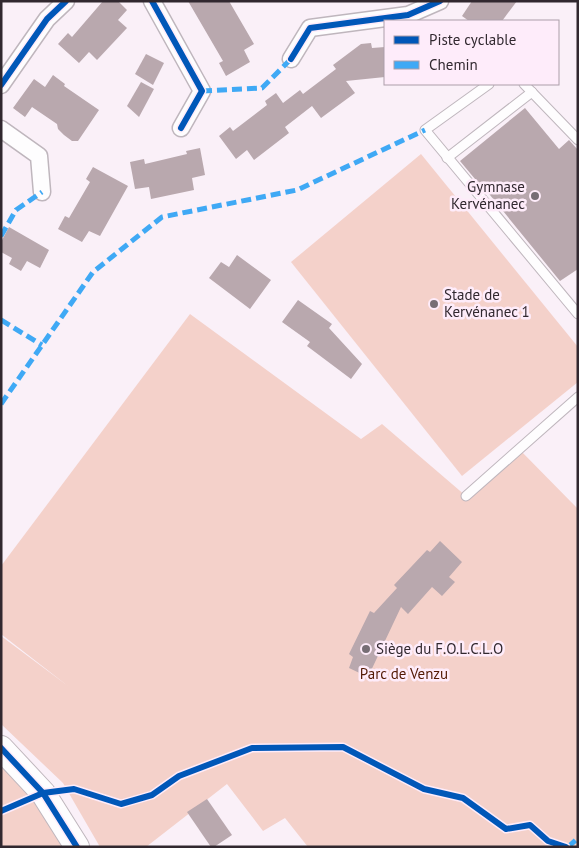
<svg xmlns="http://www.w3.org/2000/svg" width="579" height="848" viewBox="0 0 579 848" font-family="'PT Sans',sans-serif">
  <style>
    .green { fill: #f4d1ca }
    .building { fill: #b9a8ae }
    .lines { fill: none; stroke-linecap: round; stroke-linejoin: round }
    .lane-casing { stroke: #bfb6bd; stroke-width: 11 }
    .street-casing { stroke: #bfb6bd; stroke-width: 19 }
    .secondary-casing { stroke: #bfb6bd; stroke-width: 26 }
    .lane { stroke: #fefdfe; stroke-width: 9 }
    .street { stroke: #fefdfe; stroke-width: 16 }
    .secondary { stroke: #fefdfe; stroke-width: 24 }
    .quiet { stroke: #3fa9f5; stroke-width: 5; stroke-dasharray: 10 5; stroke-linecap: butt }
    .cycleway-casing { stroke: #feecfa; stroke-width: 9 }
    .cycleway { stroke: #0057b8; stroke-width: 6 }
    .poi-dot { fill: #776e75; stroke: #feecfa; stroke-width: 2 }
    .labels { text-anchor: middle; stroke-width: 5; stroke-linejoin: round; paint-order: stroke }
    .poi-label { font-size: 15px; fill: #31282f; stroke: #feecfa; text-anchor: start }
    .park-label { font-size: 15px; fill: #531904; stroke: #feecfa }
  </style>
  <rect width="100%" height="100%" fill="#faf0f8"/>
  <g class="green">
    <polygon points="421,154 578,347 578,382 462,476 291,262"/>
    <polygon points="190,314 361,439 382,424 466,496 519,449 578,509 578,847 308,847 285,818 263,831 227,784 146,847 100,847 63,783 1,724 1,636 68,686 1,634 1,566"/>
    <polygon points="1,765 32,798 65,847 1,847"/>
  </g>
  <g class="building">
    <polygon points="103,1 118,1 127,10 118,20 127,28 97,60 89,52 79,63 58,44 68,33 72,37"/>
    <polygon points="188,1 229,1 254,44 244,50 250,62 226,76 219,63 223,61"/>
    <polygon points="472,1 517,1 502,21 469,21 462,16"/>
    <polygon points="371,43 372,48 385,47 385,77 346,81 355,93 321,118 312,106 285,127 289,133 254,160 247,150 236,159 219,136 230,127 233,131 267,105 265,101 276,93 283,103 300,90 303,94 336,69 333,65 361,44"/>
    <polygon points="146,54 164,63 153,85 135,74"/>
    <polygon points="53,75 65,84 64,86 99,110 78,141 72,141 64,135 58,129 57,124 32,107 25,117 13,108 34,79 45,87"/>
    <polygon points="141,82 154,89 139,117 127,106"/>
    <polygon points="525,108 559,149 569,140 578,150 578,269 560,281 481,184 480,185 460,161"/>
    <polygon points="200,148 205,175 192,178 194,190 151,199 149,187 135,189 130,162 144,159 145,164 187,154 186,151"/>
    <polygon points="93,167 128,186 100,236 89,231 82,242 58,229 65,216 69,218 90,182 86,179"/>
    <polygon points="9,227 49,250 40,268 27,261 21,271 9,264 12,258 1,252 1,242"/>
    <polygon points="237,255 271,280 250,309 209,278 221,262 229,267"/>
    <polygon points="298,300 332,324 329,328 362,364 351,379 307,346 310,342 282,322"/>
    <polygon points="440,541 462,562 449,577 455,582 442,596 432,587 408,614 401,607 368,677 349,668 353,657 349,654 370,611 374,613 397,588 394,585 411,567 427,550 430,552"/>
    <polygon points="207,799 232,835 214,847 211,847 187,812"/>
  </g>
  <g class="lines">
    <g class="lane-casing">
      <g id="lane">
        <polyline points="489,84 425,130 578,314"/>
        <polyline points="524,84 578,140"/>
        <polyline points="447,158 532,92"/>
        <polyline points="466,496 578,397"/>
      </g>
    </g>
    <g class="street-casing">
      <g id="street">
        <polyline points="152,1 202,91 181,128"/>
        <polyline points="291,59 310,28 408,15 440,1"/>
        <polyline points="1,85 47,19 66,1"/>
        <polyline points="1,129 39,156 42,192"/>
      </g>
    </g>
    <g class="secondary-casing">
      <polyline id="secondary" points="1,748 43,793 77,847"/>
    </g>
    <use href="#lane" class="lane"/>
    <use href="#street" class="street"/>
    <use href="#secondary" class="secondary"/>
    <g class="quiet">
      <polyline points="202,91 262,88 291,59"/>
      <polyline points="1,236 16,210 42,192"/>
      <polyline points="1,320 42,345"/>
      <polyline points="1,404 93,272 162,217 297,190 425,130"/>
      <polyline points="568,847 578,838"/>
    </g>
    <g class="cycleway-casing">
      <g id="cycleway">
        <polyline points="152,1 202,91 181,128"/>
        <polyline points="291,59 310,28 408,15 440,1"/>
        <polyline points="1,85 47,19 66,1"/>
        <polyline points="1,748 43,793 77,847"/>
        <polyline points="1,811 43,793 74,789 121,804 152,795 179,776 252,748 343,747 424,789 463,798 506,829 530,825 548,841 566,847"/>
      </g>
    </g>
    <use href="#cycleway" class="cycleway"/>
  </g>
  <g class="poi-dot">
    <circle cx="535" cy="196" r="5"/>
    <circle cx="434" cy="304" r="5"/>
    <circle cx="366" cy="649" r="5"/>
  </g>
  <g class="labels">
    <g class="poi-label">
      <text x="525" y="192" text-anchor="end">Gymnase<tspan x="525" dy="17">Kervénanec</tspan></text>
      <text x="444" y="300">Stade de<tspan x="444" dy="17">Kervénanec 1</tspan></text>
      <text x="376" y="654">Siège du F.O.L.C.L.O</text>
    </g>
    <g class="park-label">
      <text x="404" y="679">Parc de Venzu</text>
    </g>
  </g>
  <rect width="579" height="848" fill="none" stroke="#31282f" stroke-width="5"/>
  <rect x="384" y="20" width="175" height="65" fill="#feecfa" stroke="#ac9ea9"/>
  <rect x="394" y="36" width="25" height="8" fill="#0057b8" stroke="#ac9ea9"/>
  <text x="429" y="45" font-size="15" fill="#31282f">Piste cyclable</text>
  <rect x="394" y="61" width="25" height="8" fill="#3fa9f5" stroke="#ac9ea9"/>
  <text x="429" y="70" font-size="15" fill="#31282f">Chemin</text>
</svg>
